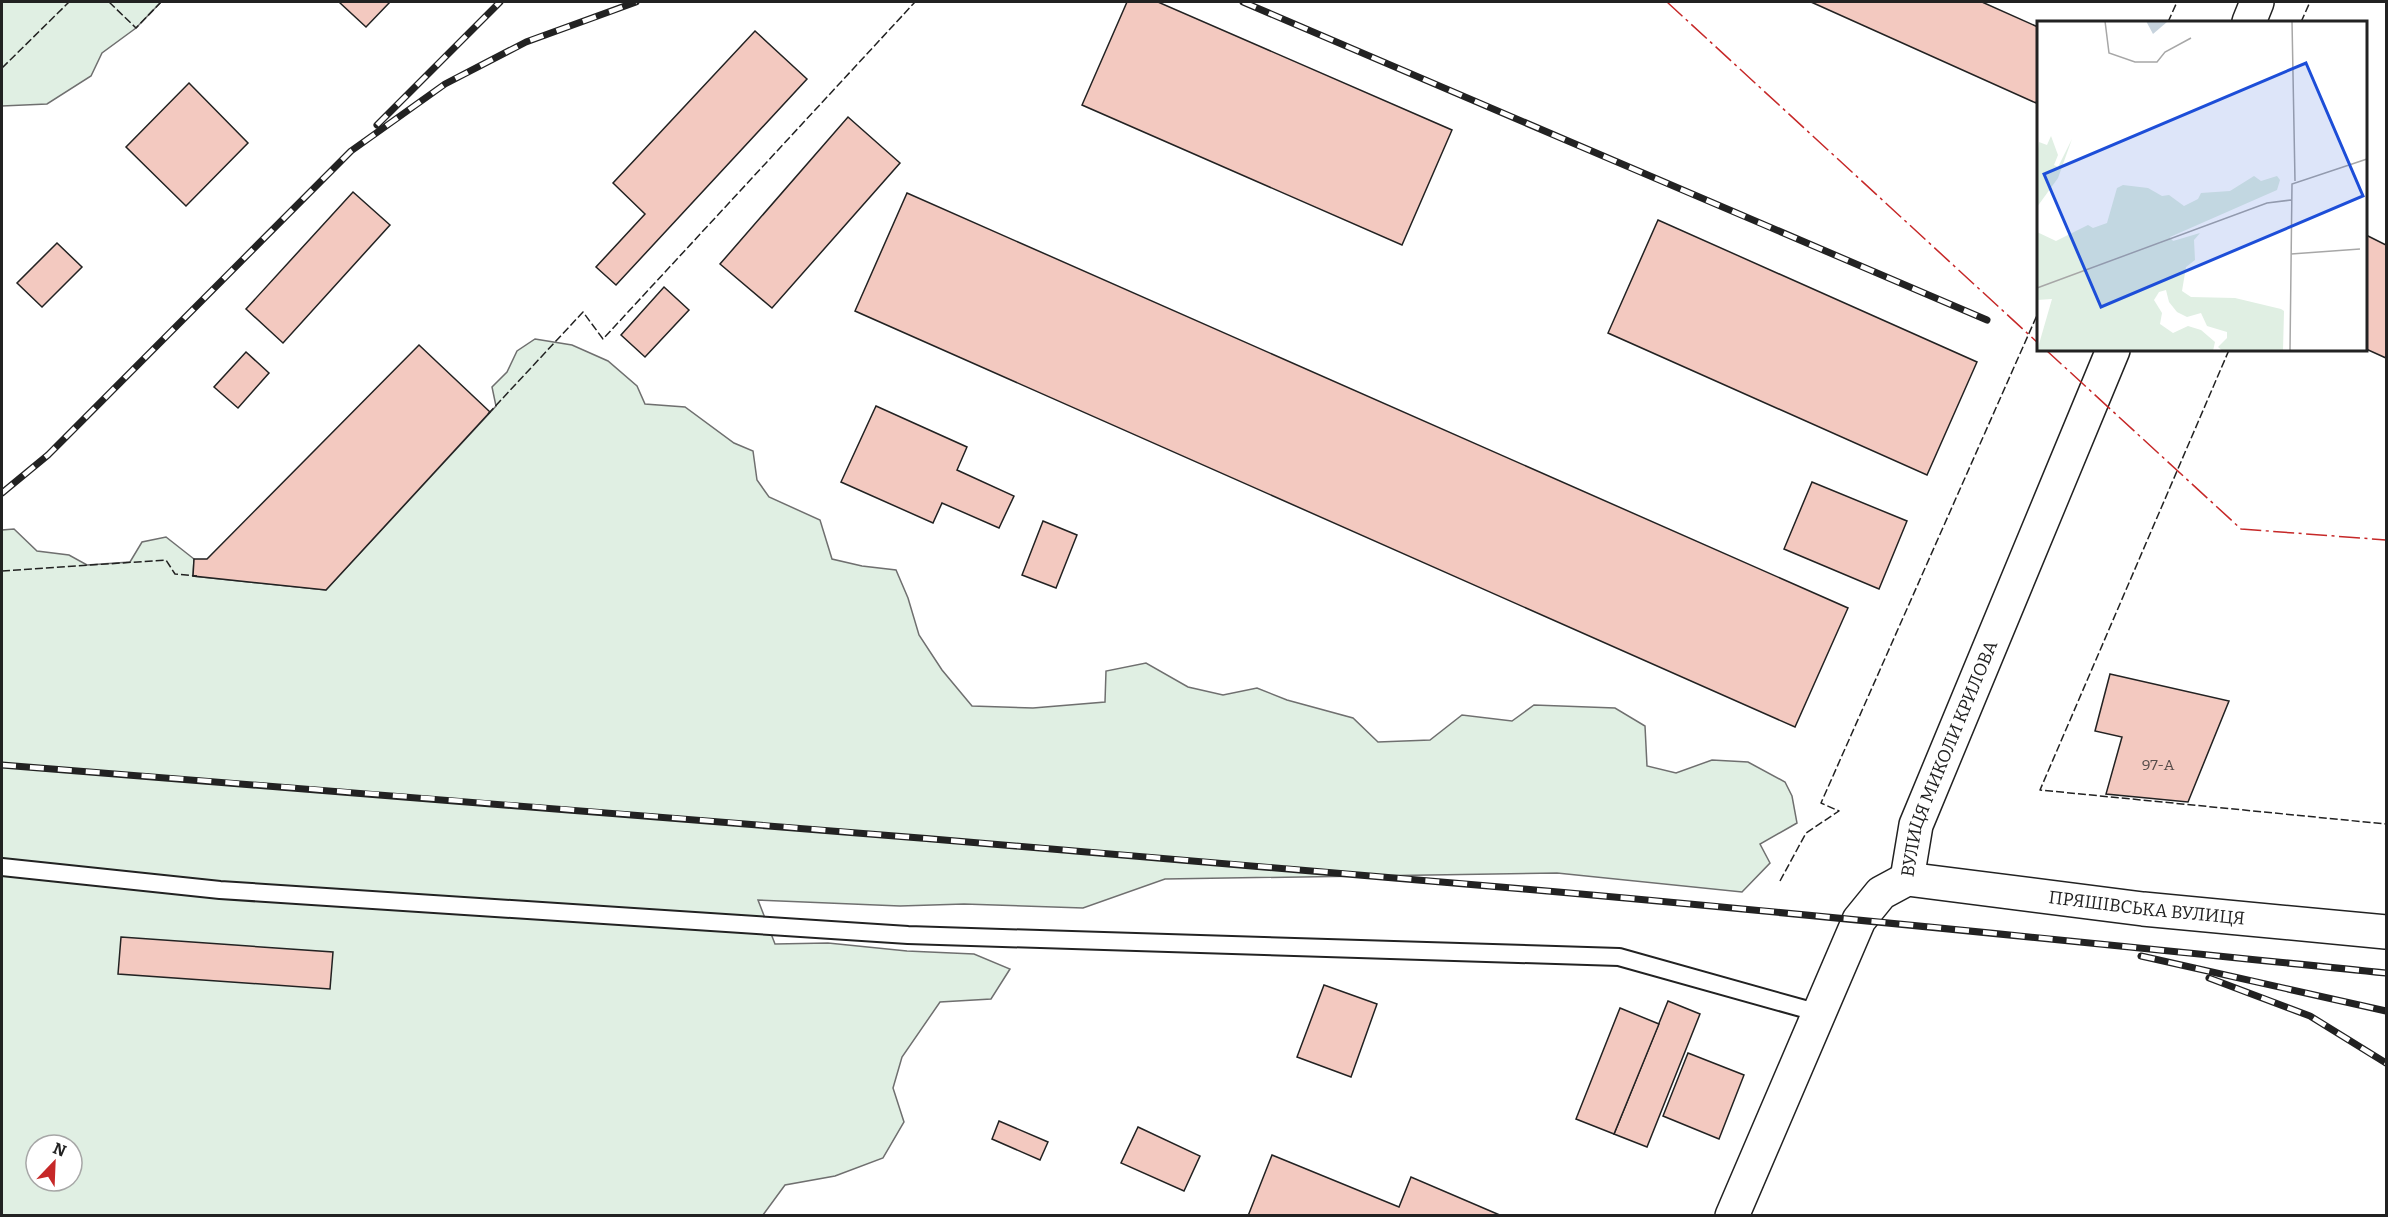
<svg xmlns="http://www.w3.org/2000/svg" width="2388" height="1217" viewBox="0 0 2388 1217" font-family="Bitter,serif">
  <style>
    .green { fill: #e0efe3; stroke: #6f6f6f; stroke-width: 1.5; fill-rule: evenodd }
    .building { fill: #f3c9c0; stroke: #222; stroke-width: 1.5 }
    .lines { fill: none; stroke-linecap: round; stroke-linejoin: round }
    .lane-casing { stroke: #222; stroke-width: 20 }
    .secondary-casing { stroke: #222; stroke-width: 36 }
    .primary-casing { stroke: #222; stroke-width: 36 }
    .lane { stroke: #fff; stroke-width: 16 }
    .secondary { stroke: #fff; stroke-width: 33 }
    .primary { stroke: #fff; stroke-width: 33 }
    .rail-casing { stroke: #222; stroke-width: 7 }
    .rail { stroke: #fff; stroke-width: 4.5; stroke-dasharray: 14; stroke-linecap: butt }
    .fence { stroke: #222; stroke-width: 1.5; stroke-dasharray: 8 3; stroke-linecap: butt }
    .power { stroke: #c62828; stroke-width: 1.5; stroke-dasharray: 21 4.5 3 4.5; stroke-linecap: butt }
    .labels { text-anchor: middle; stroke-width: 4.5; stroke-linejoin: round; paint-order: stroke }
    .number-label { font-size: 15px; fill: #564c4a }
    .street-label { font-size: 18px; fill: #222; stroke: #fff }
    .inset-road { fill: none; stroke: #a7a7a7; stroke-width: 1.5 }
    .view { fill: #1d4ed8; fill-opacity: 0.15; stroke: #1d4ed8; stroke-width: 3 }
    .inset-edge { fill: none; stroke: #222; stroke-width: 3 }
  </style>
  <rect width="100%" height="100%" fill="#fff"/>
  <g class="green">
    <polygon points="2,2 161,2 136,28 102,53 91,76 47,104 2,106"/>
    <path d="M535,339L572,345L608,361L637,386L645,404L685,407L734,443L753,451L757,480L769,497L820,520L832,559L862,566L896,570L908,598L919,635L942,670L972,706L1033,708L1105,702L1106,671L1146,663L1188,687L1223,695L1257,688L1287,700L1353,718L1378,742L1430,740L1462,715L1512,721L1534,705L1615,708L1645,726L1647,766L1676,773L1712,760L1748,762L1785,782L1792,796L1797,823L1760,844L1770,863L1742,892L1557,873L1165,879L1083,908L964,904L900,906L758,900L775,944L828,943L907,951L974,954L1010,969L991,999L940,1002L902,1057L893,1088L904,1122L883,1158L835,1176L785,1185L763,1215H2V530L14,529L37,551L69,555L87,565L130,562L142,542L166,537L194,559L193,576L326,590L496,406L492,387L507,372L517,351ZM36,1145H72V1181H36Z"/>
  </g>
  <g class="building">
    <polygon points="339,2 390,2 366,27"/>
    <polygon points="1127,2 1158,2 1452,130 1402,245 1082,105"/>
    <polygon points="1811,2 1982,2 2038,27 2038,97 2036,103"/>
    <polygon points="755,31 807,79 616,285 596,267 645,214 613,183"/>
    <polygon points="189,83 248,143 186,206 126,147"/>
    <polygon points="848,117 900,163 772,308 720,264"/>
    <polygon points="353,192 390,225 283,343 246,309"/>
    <polygon points="907,193 1848,608 1795,727 855,311"/>
    <polygon points="1658,220 1977,362 1927,475 1608,333"/>
    <polygon points="2366,235 2386,245 2386,358 2366,349"/>
    <polygon points="57,243 82,267 42,307 17,283"/>
    <polygon points="664,287 689,310 645,357 621,335"/>
    <polygon points="419,345 490,412 326,590 193,576 194,559 207,559"/>
    <polygon points="246,352 269,373 238,408 214,387"/>
    <polygon points="876,406 967,447 957,470 1014,496 999,528 942,503 933,523 841,482"/>
    <polygon points="1812,482 1907,521 1879,589 1784,549"/>
    <polygon points="1043,521 1077,535 1056,588 1022,575"/>
    <polygon points="2110,674 2229,701 2188,802 2106,794 2122,737 2095,731"/>
    <polygon points="121,937 333,952 330,989 118,974"/>
    <polygon points="1324,985 1377,1004 1351,1077 1297,1057"/>
    <polygon points="1668,1001 1700,1014 1647,1147 1614,1134"/>
    <polygon points="1620,1008 1659,1024 1614,1134 1576,1119"/>
    <polygon points="1688,1053 1744,1075 1719,1139 1663,1116"/>
    <polygon points="999,1121 1048,1142 1040,1160 992,1139"/>
    <polygon points="1138,1127 1200,1156 1184,1191 1121,1163"/>
    <polygon points="1272,1155 1399,1207 1411,1177 1502,1216 1248,1216"/>
  </g>
  <g class="lines">
    <g class="lane-casing">
      <polyline id="lane" points="2,867 220,890 908,935 1619,957 1819,1013"/>
    </g>
    <g class="secondary-casing">
      <g id="secondary">
        <polyline points="2249,22 2257,2"/>
        <path id="s1" d="M1907,879L1916,825L2113,350"/>
      </g>
    </g>
    <g class="primary-casing">
      <g id="primary">
        <path id="s2" d="M1732,1216L1859,920L1881,893L1907,879L2143,909L2386,932"/>
      </g>
    </g>
    <use href="#lane" class="lane"/>
    <use href="#secondary" class="secondary"/>
    <use href="#primary" class="primary"/>
    <g class="rail-casing">
      <g id="rail">
        <polyline points="1243,2 1987,320"/>
        <polyline points="377,125 500,2"/>
        <polyline points="2,493 48,455 351,151 445,84 526,42 636,2"/>
        <path d="M2,765C509,804 1017,845 1524,889C1812,914 2099,944 2386,973"/>
        <polyline points="2141,956 2386,1011"/>
        <polyline points="2209,978 2310,1016 2386,1063"/>
      </g>
    </g>
    <use href="#rail" class="rail"/>
    <g class="fence">
      <polyline points="109,2 136,28 161,2"/>
      <polyline points="2168,22 2177,2"/>
      <polyline points="2301,22 2310,2"/>
      <polyline points="2,68 69,2"/>
      <polyline points="2229,350 2040,790 2386,824"/>
      <polyline points="488,414 583,312 603,339 915,2"/>
      <polyline points="2,571 166,560 175,574 197,576"/>
      <polyline points="1780,881 1806,833 1839,811 1821,803 2038,313"/>
      <polyline points="777,1216 778,1216"/>
    </g>
    <g class="power">
      <polyline points="1667,2 2038,343"/>
      <polyline points="2046,350 2241,529 2386,540"/>
    </g>
  </g>
  <g class="labels">
    <g class="number-label">
      <text x="2158" y="770">97-А</text>
    </g>
    <g class="street-label">
      <text dy="6" stroke="none"><textPath href="#s1" startOffset="128">ВУЛИЦЯ МИКОЛИ КРИЛОВА</textPath></text>
      <text dy="6" stroke="none"><textPath href="#s2" startOffset="628">ПРЯШІВСЬКА ВУЛИЦЯ</textPath></text>
    </g>
  </g>
  <g transform="translate(2037 21)">
    <rect width="330" height="330" fill="#fff"/>
    <path d="M14,115L21,134L17,144L21,146L35,118L21,157L0,186L1,128L2,121L10,124ZM217,155L224,160L240,155L243,159L240,169L133,216L136,220L163,212L157,219L158,239L149,246L145,270L154,276L198,277L244,288L247,290L246,330H186L181,326L190,317V311L170,305L164,292L150,296L140,291L132,281L129,269L122,271L117,279L125,292L123,303L136,312L151,305L164,309L178,321L176,330H0L15,278L0,279V211L19,220L51,204L56,207L70,202L80,167L86,164L111,167L125,175L132,174L147,185L161,178L164,172L193,170Z" fill="#e0efe3"/>
    <path d="M109,0H130V1L116,13Z" fill="#c7d3dd"/>
    <path class="inset-road" d="M68,0L72,32L98,41H120L128,31L154,17M255,0L258,160M254,233L323,228M0,267L230,182L254,179M253,330L255,163L330,138"/>
    <path class="view" d="M269,42L326,175L64,286L7,153Z"/>
    <rect width="330" height="330" class="inset-edge"/>
  </g>
  <rect width="2388" height="1217" fill="none" stroke="#222222" stroke-width="6"/>
  <g transform="translate(54 1163) rotate(23)"><circle r="28" fill="#ffffff" stroke="#a7a7a7" stroke-width="1.5"/>
  <path d="M0-4.5L10 22L0 15L-10 22Z" fill="#c62828"/>
  <text y="-9" font-size="16" font-weight="bold" text-anchor="middle" fill="#222222">N</text>
  </g>
</svg>
